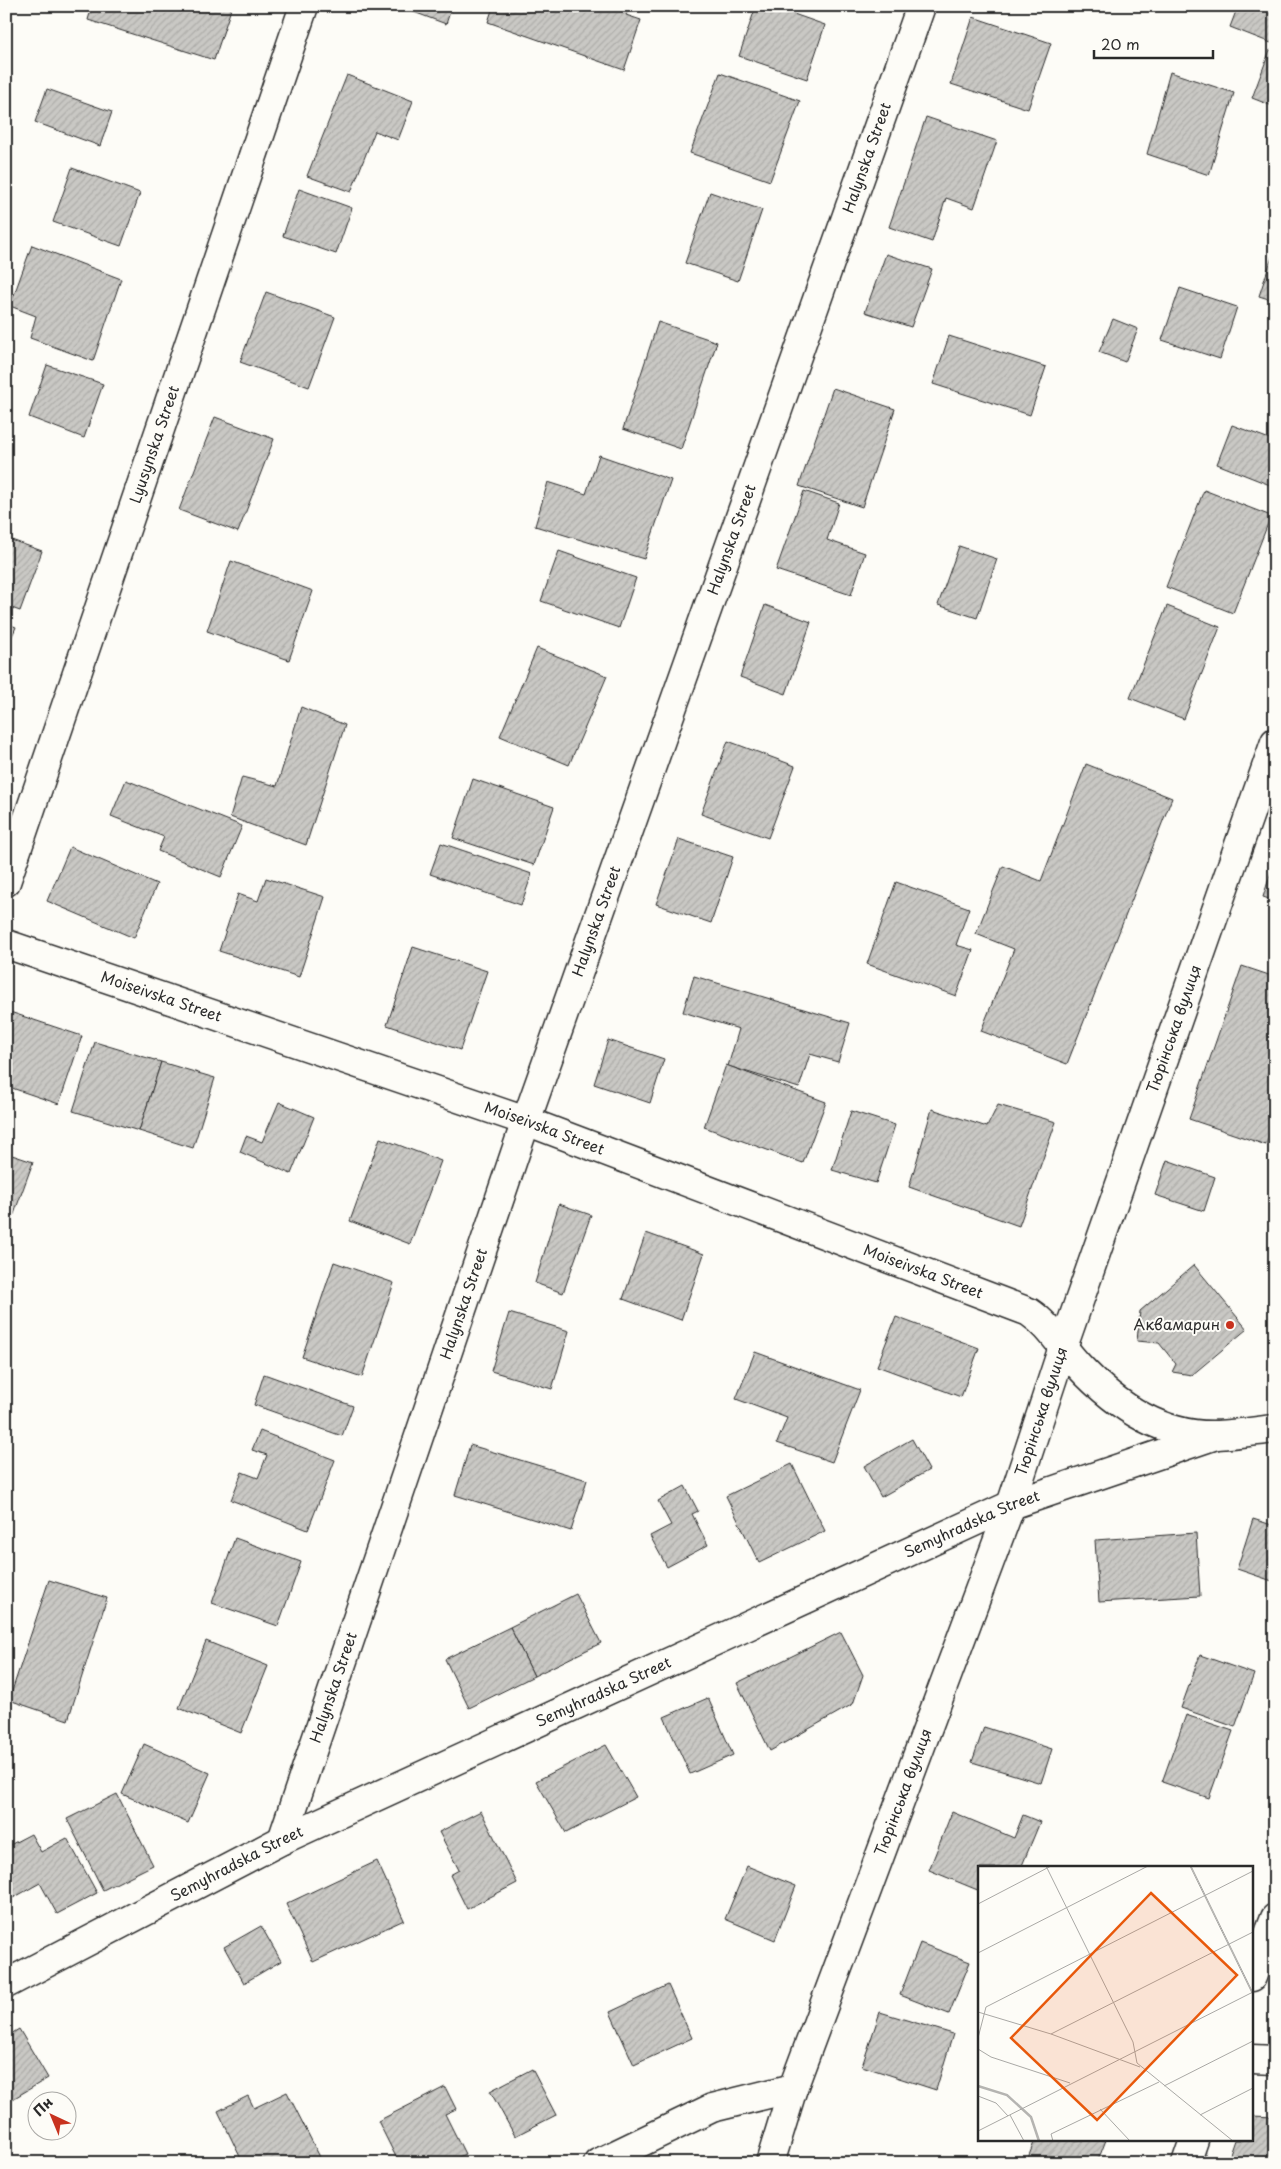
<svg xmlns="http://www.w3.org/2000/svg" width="1281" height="2169" viewBox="0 0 1281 2169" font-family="'Playpen Sans',sans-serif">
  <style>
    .building { fill: url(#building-hatch); stroke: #2b2b2b }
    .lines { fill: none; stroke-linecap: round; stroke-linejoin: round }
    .minor-casing { stroke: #2b2b2b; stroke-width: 31 }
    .major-casing { stroke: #2b2b2b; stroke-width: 31 }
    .minor { stroke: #fdfcf7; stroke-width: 28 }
    .major { stroke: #fdfcf7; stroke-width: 28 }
    .poi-dot { fill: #c8321e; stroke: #fdfcf7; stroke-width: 2 }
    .labels { text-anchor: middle; stroke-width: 4; stroke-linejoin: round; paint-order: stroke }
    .street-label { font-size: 15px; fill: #2b2b2b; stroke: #fdfcf7 }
    .poi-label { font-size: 15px; fill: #2b2b2b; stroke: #fdfcf7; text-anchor: end }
    .inset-river { fill: none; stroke: #b5b4b1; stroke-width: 2.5 }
    .inset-road { fill: none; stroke: #a9a8a5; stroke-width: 1 }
    .view { fill: #e8590c; fill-opacity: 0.15; stroke: #e8590c; stroke-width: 2.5 }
    .inset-edge { fill: none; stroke: #2b2b2b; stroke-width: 2.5 }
  </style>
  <defs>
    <pattern id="building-hatch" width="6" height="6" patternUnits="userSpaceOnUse" patternTransform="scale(1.25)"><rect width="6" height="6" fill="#c9c8c4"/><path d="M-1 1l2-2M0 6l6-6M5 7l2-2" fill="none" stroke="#adaca9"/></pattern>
  </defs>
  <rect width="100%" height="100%" fill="#fdfcf7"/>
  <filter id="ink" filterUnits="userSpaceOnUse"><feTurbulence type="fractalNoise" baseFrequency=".02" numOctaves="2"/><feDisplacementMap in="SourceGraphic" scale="10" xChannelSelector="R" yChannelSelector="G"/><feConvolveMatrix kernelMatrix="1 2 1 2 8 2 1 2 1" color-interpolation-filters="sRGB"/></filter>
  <g filter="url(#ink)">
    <g class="building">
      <polygon points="92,6 232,6 214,60 88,20"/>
      <polygon points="413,6 452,6 446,24 411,11"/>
      <polygon points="490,6 565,6 581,12 583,6 630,6 626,15 641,20 624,70 488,22 493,7"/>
      <polygon points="756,6 771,6 825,25 807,79 739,56"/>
      <polygon points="1238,6 1275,6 1275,33 1271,43 1230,27"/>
      <polygon points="973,17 1051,43 1028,109 951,84"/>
      <polygon points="1270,50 1275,52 1275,107 1252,98"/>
      <polygon points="1170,72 1234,93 1209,175 1147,154"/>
      <polygon points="720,73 800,101 770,181 690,153"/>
      <polygon points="347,75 413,101 398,140 375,131 351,192 307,176"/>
      <polygon points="47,89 112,112 100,146 35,122"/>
      <polygon points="926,117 997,141 974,208 946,198 932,242 889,227"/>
      <polygon points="72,168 140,193 121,246 53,222"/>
      <polygon points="299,189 352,208 336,254 283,236"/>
      <polygon points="710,192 762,210 738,281 685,263"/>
      <polygon points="32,245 121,279 93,361 30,338 36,316 10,306"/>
      <polygon points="1275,248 1275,301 1259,296"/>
      <polygon points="886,254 932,269 911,327 865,312"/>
      <polygon points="1180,288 1237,307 1220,359 1162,340"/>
      <polygon points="266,292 335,317 309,387 240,362"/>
      <polygon points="1113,319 1138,329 1125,362 1099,352"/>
      <polygon points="658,322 717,342 681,449 623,429"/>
      <polygon points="949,336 1046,367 1030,415 933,384"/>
      <polygon points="47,365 103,384 84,438 29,417"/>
      <polygon points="833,388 895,409 862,507 799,486"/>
      <polygon points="215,417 274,439 238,532 179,510"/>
      <polygon points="1232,425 1275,441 1275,487 1217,464"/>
      <polygon points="599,455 671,480 644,559 535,526 548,482 586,494"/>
      <polygon points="1204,490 1271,516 1233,613 1166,587"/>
      <polygon points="804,491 839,503 827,540 865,553 851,595 776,570"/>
      <polygon points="6,538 42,551 20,611 6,606"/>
      <polygon points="959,546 997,559 977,618 938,605"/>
      <polygon points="559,551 636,578 619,628 541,601"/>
      <polygon points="231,561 313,591 289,660 207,631"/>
      <polygon points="765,605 811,622 786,694 740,677"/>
      <polygon points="1167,606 1220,627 1184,719 1130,698"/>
      <polygon points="6,623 16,627 6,650"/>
      <polygon points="537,648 607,676 569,765 500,736"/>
      <polygon points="301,707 345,725 306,845 230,817 242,777 277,786"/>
      <polygon points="728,741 795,766 768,838 701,814"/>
      <polygon points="1086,764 1172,798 1067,1064 981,1031 1014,949 976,934 1003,866 1041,881"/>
      <polygon points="473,779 554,807 534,865 453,838"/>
      <polygon points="126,780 242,826 221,877 158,851 164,837 111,816"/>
      <polygon points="679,839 733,857 711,923 656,904"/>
      <polygon points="441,843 532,874 521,905 430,874"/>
      <polygon points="70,847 157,884 134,938 47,901"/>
      <polygon points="1275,860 1275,901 1263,897"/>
      <polygon points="266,878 325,897 299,977 219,951 238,894 258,901"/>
      <polygon points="896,882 969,908 956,945 973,950 956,996 867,964"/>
      <polygon points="413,947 487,971 460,1050 387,1025"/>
      <polygon points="1242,966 1275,977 1275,1080 1271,1090 1275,1091 1275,1119 1266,1145 1189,1119"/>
      <polygon points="694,976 850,1023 838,1062 810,1054 799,1088 728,1066 739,1029 683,1012"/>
      <polygon points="10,1012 82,1036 59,1104 6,1086 6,1022"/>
      <polygon points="608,1040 664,1059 650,1103 594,1084"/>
      <polygon points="95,1042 161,1062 139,1131 73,1111"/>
      <polygon points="161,1062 215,1078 193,1148 139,1131"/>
      <polygon points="726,1065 826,1102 803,1163 704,1127"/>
      <polygon points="279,1102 314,1117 291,1174 240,1152 246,1136 262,1142"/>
      <polygon points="998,1105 1056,1122 1019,1226 909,1187 932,1109 987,1127"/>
      <polygon points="851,1111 895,1125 876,1183 832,1170"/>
      <polygon points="380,1138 441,1161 410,1244 350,1221"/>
      <polygon points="6,1153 33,1162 6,1236"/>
      <polygon points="1167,1160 1215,1177 1204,1211 1155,1195"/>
      <polygon points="559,1204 591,1215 563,1293 535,1283"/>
      <polygon points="646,1233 704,1254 681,1320 623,1299"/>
      <polygon points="334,1262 394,1283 362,1377 302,1357"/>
      <polygon points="1194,1265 1247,1329 1192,1375 1172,1372 1176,1364 1159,1343 1137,1341 1140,1311"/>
      <polygon points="509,1313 569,1331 552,1389 491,1371"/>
      <polygon points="896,1317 979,1348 961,1397 877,1366"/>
      <polygon points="755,1352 860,1390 832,1462 777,1443 787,1418 736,1399"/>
      <polygon points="264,1374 353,1406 342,1436 254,1405"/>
      <polygon points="260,1431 335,1460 308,1530 231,1500 242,1472 258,1478 267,1455 252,1450"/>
      <polygon points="912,1439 929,1470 881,1497 864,1466"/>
      <polygon points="470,1445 587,1480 571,1531 455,1495"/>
      <polygon points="792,1464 825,1531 759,1563 726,1496"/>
      <polygon points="685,1486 698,1511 692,1514 708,1545 667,1567 650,1536 671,1525 658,1501"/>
      <polygon points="1253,1519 1275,1526 1275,1582 1237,1569"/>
      <polygon points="1196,1533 1200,1596 1099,1602 1095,1540"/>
      <polygon points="235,1538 301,1562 278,1626 212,1603"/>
      <polygon points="49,1580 107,1598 68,1720 9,1700"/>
      <polygon points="576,1594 601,1643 534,1676 510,1627"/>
      <polygon points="510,1627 534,1676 469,1708 445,1659"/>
      <polygon points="841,1632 863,1675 853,1704 770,1751 737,1683"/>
      <polygon points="206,1641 268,1666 241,1733 179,1708"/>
      <polygon points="1200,1655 1254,1674 1235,1727 1181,1708"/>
      <polygon points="708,1698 733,1755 690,1774 664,1717"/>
      <polygon points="1186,1715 1233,1731 1209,1798 1162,1782"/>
      <polygon points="984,1727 1052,1749 1041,1783 972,1762"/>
      <polygon points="144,1744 210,1773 188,1823 122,1794"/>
      <polygon points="606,1745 636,1797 566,1833 536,1781"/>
      <polygon points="117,1794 153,1865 103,1890 67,1819"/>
      <polygon points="481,1811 517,1883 467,1909 450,1875 459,1870 439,1832"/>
      <polygon points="952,1812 1014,1838 1023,1815 1040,1822 1021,1868 980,1868 980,1891 929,1870"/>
      <polygon points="31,1834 41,1852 67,1838 97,1893 57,1914 40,1883 13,1898 6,1886 6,1847"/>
      <polygon points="377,1861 404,1920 313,1962 286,1904"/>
      <polygon points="747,1866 796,1886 775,1940 725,1919"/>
      <polygon points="261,1926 281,1961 244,1983 224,1947"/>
      <polygon points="920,1943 970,1962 949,2014 900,1995"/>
      <polygon points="668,1985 692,2038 634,2065 610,2012"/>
      <polygon points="880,2012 953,2034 936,2090 862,2066"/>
      <polygon points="19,2029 48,2078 6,2103 6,2037"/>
      <polygon points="532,2069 556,2115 515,2136 490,2091"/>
      <polygon points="445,2087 456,2109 445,2114 465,2154 447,2163 399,2163 378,2121"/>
      <polygon points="287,2092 323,2163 243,2163 218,2111 248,2096 254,2108"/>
      <polygon points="1252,2116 1275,2117 1275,2163 1227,2163 1235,2140 1252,2140"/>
      <polygon points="1035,2140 1106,2140 1097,2163 1026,2163"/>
    </g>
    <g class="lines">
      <g class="minor-casing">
        <g id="minor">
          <path id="s1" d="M6,882L304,6"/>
          <path id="s2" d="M282,1840L526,1121L921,6"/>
          <polyline points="1252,1977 1275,1918"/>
          <path id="s3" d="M6,1984L282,1840L1011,1505L1216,1435"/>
          <polyline points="1252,2059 1275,2060"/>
          <polyline points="598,2163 712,2108 793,2088"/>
          <polyline points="1186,2163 1194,2140"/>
        </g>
      </g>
      <g class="major-casing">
        <g id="major">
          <path id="s4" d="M6,944L526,1121L1029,1312C1050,1326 1061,1347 1078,1365C1114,1404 1161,1437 1217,1435C1236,1434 1256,1431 1275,1429"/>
          <path id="s5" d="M770,2163L793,2088L1011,1505L1063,1347L1275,742"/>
        </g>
      </g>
      <use href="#minor" class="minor"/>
      <use href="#major" class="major"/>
    </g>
  </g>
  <circle class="poi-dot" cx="1230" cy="1325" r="5"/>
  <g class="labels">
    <g class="street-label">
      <text dy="5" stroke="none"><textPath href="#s2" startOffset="1781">Halynska Street</textPath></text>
      <text dy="5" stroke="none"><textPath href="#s1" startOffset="462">Lyusynska Street</textPath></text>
      <text dy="5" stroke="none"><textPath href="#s2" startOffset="1376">Halynska Street</textPath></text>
      <text dy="5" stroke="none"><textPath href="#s2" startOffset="971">Halynska Street</textPath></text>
      <text dy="5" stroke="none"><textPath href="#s4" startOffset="164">Moiseivska Street</textPath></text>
      <text dy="5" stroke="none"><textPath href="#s5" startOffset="1204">Тюрінська вулиця</textPath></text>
      <text dy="5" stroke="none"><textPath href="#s4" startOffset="569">Moiseivska Street</textPath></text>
      <text dy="5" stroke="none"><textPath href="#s4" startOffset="974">Moiseivska Street</textPath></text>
      <text dy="5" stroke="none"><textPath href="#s2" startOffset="566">Halynska Street</textPath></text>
      <text dy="5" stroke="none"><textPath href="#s5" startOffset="799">Тюрінська вулиця</textPath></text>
      <text dy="5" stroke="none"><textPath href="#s3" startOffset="1070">Semyhradska Street</textPath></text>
      <text dy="5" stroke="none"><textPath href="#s2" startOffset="161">Halynska Street</textPath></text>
      <text dy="5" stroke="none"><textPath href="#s3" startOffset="665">Semyhradska Street</textPath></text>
      <text dy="5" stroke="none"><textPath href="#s5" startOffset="394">Тюрінська вулиця</textPath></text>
      <text dy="5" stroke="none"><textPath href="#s3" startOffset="260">Semyhradska Street</textPath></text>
    </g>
    <g class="poi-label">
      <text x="1220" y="1330">Аквамарин</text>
    </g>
  </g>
  <g transform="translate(978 1866)">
    <rect width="275" height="275" fill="#fdfcf7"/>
    <path class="inset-river" d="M0,220L29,229L53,251L61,275"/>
    <path class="inset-road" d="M68,0L155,176L159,197L255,275M212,0L275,129M213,0L275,127M0,38L73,0M0,87L170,0M0,146L73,168L162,201M73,168L275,66M0,172L8,141L275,5M0,183L13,191L92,217M186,220L275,175M0,230L18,237L30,250M122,243L152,275M32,249L46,275M222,249L275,222M0,265L275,126M75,275L73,268L181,216"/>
    <path class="view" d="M173,27L259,109L119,254L33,172Z"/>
    <rect width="275" height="275" class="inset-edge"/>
  </g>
  <rect width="1281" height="2169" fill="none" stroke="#fdfcf7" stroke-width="25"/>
  <rect x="12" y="12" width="1256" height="2144" fill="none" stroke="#2b2b2b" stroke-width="2" filter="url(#ink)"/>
  <g transform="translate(52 2116) rotate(316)"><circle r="24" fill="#fdfcf7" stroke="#a9a8a5"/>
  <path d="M0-4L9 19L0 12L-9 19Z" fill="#c8321e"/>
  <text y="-8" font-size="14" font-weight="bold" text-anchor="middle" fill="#2b2b2b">Пн</text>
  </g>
  <path d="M1094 50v8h119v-8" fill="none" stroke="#2b2b2b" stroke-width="2.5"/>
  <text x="1101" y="50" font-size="15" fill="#2b2b2b" stroke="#fdfcf7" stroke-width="4" paint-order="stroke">20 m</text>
</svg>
